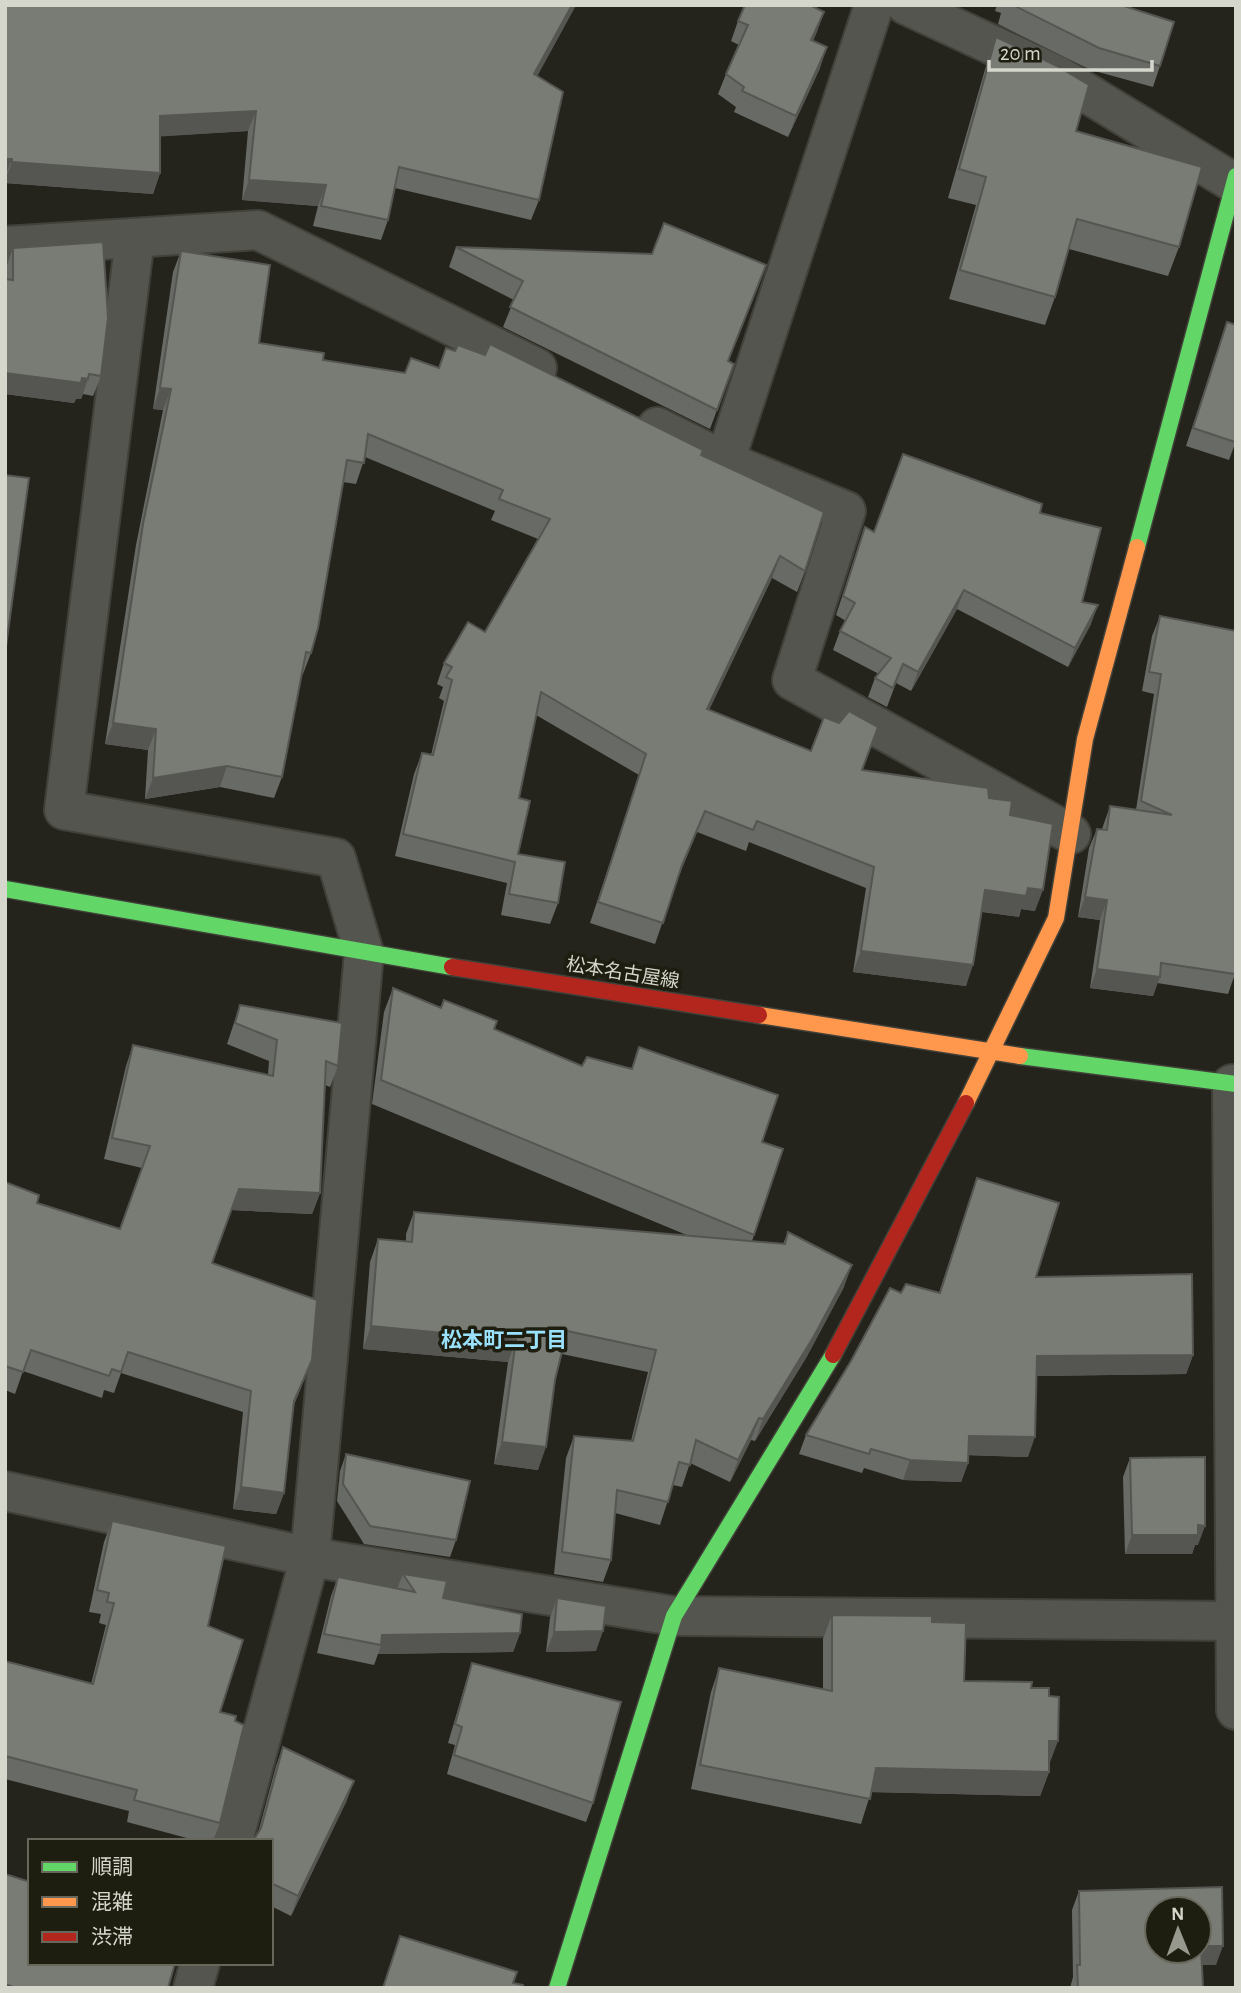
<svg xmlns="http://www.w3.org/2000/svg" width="1241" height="1993" viewBox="0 0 1241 1993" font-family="'Alegreya Sans','Noto Sans JP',sans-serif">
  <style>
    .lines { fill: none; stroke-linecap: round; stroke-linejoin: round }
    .street-casing { stroke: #41413a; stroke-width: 42 }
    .fast-casing { stroke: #41413a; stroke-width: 19 }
    .slow-casing { stroke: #41413a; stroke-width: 19 }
    .jam-casing { stroke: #41413a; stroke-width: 19 }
    .street { stroke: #555550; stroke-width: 38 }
    .fast { stroke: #63d668; stroke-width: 16 }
    .slow { stroke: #ff974d; stroke-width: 16 }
    .jam { stroke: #b3261e; stroke-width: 16 }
    .wall { fill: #686a65 }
    .shaded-wall { fill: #555652 }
    .building { fill: #797b75; stroke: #555652; stroke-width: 2; fill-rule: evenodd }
    .labels { text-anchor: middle; stroke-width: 7; stroke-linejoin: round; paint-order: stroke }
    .street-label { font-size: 19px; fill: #d5d6cc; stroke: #1e1e10 }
    .neighbourhood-label { font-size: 21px; font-weight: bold; fill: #9ae1fc; stroke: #1e1e10 }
  </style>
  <rect width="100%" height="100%" fill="#24241c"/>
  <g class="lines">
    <g class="street-casing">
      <g id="street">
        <polyline points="906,5 1057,75 1236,184"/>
        <polyline points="135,238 64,810 336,858 364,953 310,1557 233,1841"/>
        <polyline points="5,246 258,230 537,368"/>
        <polyline points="657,427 725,461 846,511 792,680 1071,834"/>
        <polyline points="725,461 874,5"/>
        <polyline points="1232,1084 1236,1710"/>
        <polyline points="5,1491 310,1557 674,1616 1234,1621"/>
        <polyline points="193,1988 200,1963"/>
      </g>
    </g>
    <g class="fast-casing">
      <g id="fast">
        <polyline points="1137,547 1236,176"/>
        <polyline points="5,889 452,967"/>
        <polyline points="1020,1056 1236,1084"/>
        <polyline points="557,1988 674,1616 833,1355"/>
      </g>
    </g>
    <g class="slow-casing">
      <g id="slow">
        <polyline points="759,1015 1020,1056"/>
        <polyline points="966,1103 1056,918 1085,739 1137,547"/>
      </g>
    </g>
    <g class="jam-casing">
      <g id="jam">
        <polyline points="452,967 759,1015"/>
        <polyline points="833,1355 966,1103"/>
      </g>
    </g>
    <use href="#street" class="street"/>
    <use href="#fast" class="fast"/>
    <use href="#slow" class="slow"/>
    <use href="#jam" class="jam"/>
  </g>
  <g class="wall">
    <polygon points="5,5 576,5 537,76 539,200 531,220 395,188 388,220 381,240 313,226 318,206 242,200 248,131 160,136 160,173 153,194 5,183"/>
    <polygon points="997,5 1121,5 1160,66 1153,87 1091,70 998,24 1001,13 995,11"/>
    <polygon points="824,12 813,41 820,68 788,137 734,112 736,107 718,94 726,74 739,45 731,41 738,21"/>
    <polygon points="996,37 1076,131 1179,247 1168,276 1069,249 1055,297 1045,325 949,299 976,205 948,198 986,66"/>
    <polygon points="456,247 759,284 728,362 734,364 710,429 503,327 514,300 449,267"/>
    <polygon points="13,248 101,376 93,396 83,394 81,399 76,399 74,403 5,394 6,268"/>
    <polygon points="181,251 259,343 323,360 405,373 439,368 701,455 805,571 797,592 772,578 709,710 811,751 862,770 989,798 1010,815 1035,911 1021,909 1019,917 982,912 966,986 853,972 866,888 749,842 746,851 697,832 678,878 655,944 590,923 639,775 536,715 519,798 518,854 558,903 550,924 501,915 507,883 395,856 414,774 422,753 431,755 444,701 439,698 443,687 437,684 444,663 485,632 538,539 491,520 495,511 365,457 356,484 343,482 311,653 303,674 302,674 282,777 274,798 220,787 145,799 148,750 105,744 136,545 163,410 153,409 173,272"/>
    <polygon points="1227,322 1236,441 1229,460 1186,446"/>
    <polygon points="1040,513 1082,602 1091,624 1068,667 957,609 911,691 896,683 887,707 868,697 875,678 879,674 833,650 840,631 846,621 836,615 865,527 874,532"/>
    <polygon points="1160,616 1235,974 1228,994 1157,983 1153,996 1090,988 1100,920 1078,917 1089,848 1097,829 1102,829 1110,806 1136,810 1154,694 1142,691 1152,636"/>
    <polygon points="393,988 441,1008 497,1021 494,1029 762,1142 783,1149 752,1241 783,1244 788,1232 844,1287 806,1358 755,1441 751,1440 730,1482 690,1463 682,1487 673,1485 660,1525 615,1513 611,1560 603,1582 554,1574 566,1458 574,1436 631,1441 648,1372 562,1354 555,1380 538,1470 494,1464 508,1362 363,1349 370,1262 378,1239 406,1242 406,1234 414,1212 689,1236 372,1104 384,1012"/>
    <polygon points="240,1005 338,1066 330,1087 325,1085 320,1193 312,1214 231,1210 212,1263 312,1360 294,1405 284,1493 276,1514 233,1509 243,1412 121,1373 114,1393 104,1390 102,1398 23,1371 15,1394 5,1390 5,1182 37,1203 120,1229 142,1168 104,1159 126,1066 133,1045 268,1075 269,1061 227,1044"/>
    <polygon points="977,1178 1036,1277 1193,1355 1186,1374 1037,1376 1028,1457 968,1455 968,1463 961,1482 903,1480 864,1468 862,1473 799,1454 806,1435 851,1361 901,1293 939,1293"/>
    <polygon points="346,1454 456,1540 450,1557 364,1544 337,1501 340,1471"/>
    <polygon points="1130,1458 1198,1545 1195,1545 1192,1554 1125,1554 1123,1477"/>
    <polygon points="112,1521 208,1626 220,1712 220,1823 213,1841 198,1841 127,1822 129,1811 5,1779 5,1661 91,1684 106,1625 99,1623 101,1614 89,1612 104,1542"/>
    <polygon points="403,1574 443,1598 520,1633 513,1652 378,1654 374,1665 317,1653 331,1596 338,1577 397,1589"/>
    <polygon points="557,1598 596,1651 546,1652 550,1618"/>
    <polygon points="832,1615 932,1622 964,1681 1031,1688 1049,1765 1049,1772 1040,1796 871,1792 861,1824 691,1789 711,1692 719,1668 823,1689 823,1639"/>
    <polygon points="472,1663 593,1803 586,1822 447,1774 455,1745 448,1743 466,1682"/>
    <polygon points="283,1747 347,1800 291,1916 271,1906 271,1841 255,1838 258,1833 276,1766"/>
    <polygon points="5,1874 168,1988 5,1988"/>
    <polygon points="1079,1891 1216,1965 1202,1965 1203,1988 1070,1988 1073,1977 1072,1910"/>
  </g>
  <g class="shaded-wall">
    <polygon points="572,5 576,5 527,95 534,74"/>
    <polygon points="824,12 817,32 804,61 811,40"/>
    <polygon points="827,47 820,68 788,137 796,116"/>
    <polygon points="256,111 248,131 153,137 160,116"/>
    <polygon points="5,159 12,159 5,177"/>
    <polygon points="12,162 160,173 153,194 5,183 5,180"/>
    <polygon points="249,180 326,185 318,206 242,200"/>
    <polygon points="5,373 82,378 88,379 81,399 76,399 74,403 5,394"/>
    <polygon points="160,388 171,389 163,410 153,409"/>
    <polygon points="780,556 772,578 699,731 707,709"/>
    <polygon points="964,590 957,609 911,691 918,672"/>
    <polygon points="1098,605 1091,624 1068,667 1075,648"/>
    <polygon points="113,723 156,729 148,750 105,744"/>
    <polygon points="227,766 220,787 145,799 153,778"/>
    <polygon points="705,811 697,832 674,886 682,865"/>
    <polygon points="1028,888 1043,890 1035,911 1021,909 1019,917 977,911 985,890"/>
    <polygon points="1085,897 1107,900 1100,920 1078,917"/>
    <polygon points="861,951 973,965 966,986 853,972"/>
    <polygon points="1097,969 1160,977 1153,996 1090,988"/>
    <polygon points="239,1189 320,1193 312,1214 231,1210"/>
    <polygon points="852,1265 844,1287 806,1358 755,1441 763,1419"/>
    <polygon points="371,1326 516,1340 508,1362 363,1349"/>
    <polygon points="1193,1355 1186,1374 1030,1376 1037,1356"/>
    <polygon points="759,1418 751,1440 730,1482 738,1460"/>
    <polygon points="969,1436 1035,1437 1028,1457 962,1455"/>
    <polygon points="502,1442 546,1447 538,1470 494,1464"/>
    <polygon points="910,1460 968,1463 961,1482 903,1480"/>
    <polygon points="241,1487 284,1493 276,1514 233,1509"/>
    <polygon points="1198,1525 1205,1526 1198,1545 1195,1545 1192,1554 1125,1554 1132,1535"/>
    <polygon points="603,1631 596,1651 546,1652 554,1632"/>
    <polygon points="520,1633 513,1652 378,1654 381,1645 382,1635"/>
    <polygon points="1049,1741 1058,1741 1049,1765"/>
    <polygon points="876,1768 1049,1772 1040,1796 867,1792"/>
    <polygon points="354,1781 347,1800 291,1916 298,1896"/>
    <polygon points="1201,1946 1223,1946 1216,1965 1194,1965"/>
  </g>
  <g class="building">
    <polygon points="5,5 572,5 534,74 563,92 539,200 399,167 388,220 321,206 326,185 249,180 256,111 160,116 160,173 12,162 12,159 5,159"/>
    <polygon points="745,5 810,5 824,12 811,40 827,47 796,116 742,91 744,87 726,74 748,25 738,21"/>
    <polygon points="1013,5 1121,5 1174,22 1160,66 1099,48"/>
    <polygon points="996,37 1057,66 1089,85 1076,131 1202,167 1179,247 1077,219 1055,297 960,270 986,177 959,169"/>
    <polygon points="664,223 766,265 728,361 734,364 717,410 510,307 523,281 456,247 652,254"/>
    <polygon points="103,242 108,318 101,376 89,374 88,379 82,378 81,383 5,373 5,279 13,280 13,248"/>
    <polygon points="181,251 270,265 259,343 324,353 323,360 405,373 411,358 439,368 446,348 455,351 458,345 485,355 490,344 703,450 701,455 824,512 805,571 780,556 707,709 811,751 824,717 839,723 849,711 878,727 862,770 988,788 989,798 1012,801 1010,815 1053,824 1043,890 1028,888 1026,896 985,890 973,965 861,951 874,867 757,821 753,830 705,811 682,865 663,923 598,902 646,754 541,692 519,798 530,801 518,854 565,862 558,903 509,894 515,862 403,834 422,753 433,755 452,680 446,677 452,667 444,663 468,622 485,632 550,519 499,499 503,490 368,434 364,463 347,460 318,628 311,653 306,652 282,777 227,766 153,778 156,729 113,723 143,524 171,389 160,388"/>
    <polygon points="1227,322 1236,325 1235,442 1193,428"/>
    <polygon points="903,454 1042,504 1040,513 1101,528 1082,602 1098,605 1075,648 964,590 918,672 903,664 893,688 875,678 891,658 840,631 855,603 843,596 865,527 874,532"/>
    <polygon points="5,475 29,478 5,654"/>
    <polygon points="1160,616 1236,631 1235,974 1161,963 1160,977 1097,969 1107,900 1085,897 1097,829 1107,830 1110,806 1172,815 1141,801 1161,674 1149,672"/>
    <polygon points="393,988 441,1008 444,1000 497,1021 494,1029 582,1066 587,1057 632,1069 639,1047 778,1095 762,1142 783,1149 754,1235 381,1080"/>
    <polygon points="240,1005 342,1023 338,1066 326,1061 320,1193 239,1189 212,1263 317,1300 312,1360 294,1401 284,1493 241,1487 251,1391 128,1352 121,1372 112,1369 109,1376 31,1350 23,1372 5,1366 5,1182 39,1195 37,1203 120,1229 150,1146 112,1138 133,1045 273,1076 277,1040 235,1023"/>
    <polygon points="977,1178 1059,1203 1036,1277 1192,1274 1193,1355 1037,1356 1035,1437 969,1436 968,1463 910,1460 871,1449 869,1454 806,1435 851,1361 890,1288 901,1293 906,1284 940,1293"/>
    <polygon points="414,1212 785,1244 788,1232 852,1265 814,1336 763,1419 759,1418 738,1460 696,1440 690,1465 679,1462 668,1502 617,1490 611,1560 562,1552 574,1436 633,1441 656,1350 567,1331 555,1380 546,1447 502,1442 516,1340 371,1326 378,1239 412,1242"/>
    <polygon points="346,1454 470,1481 456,1540 370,1526 343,1484"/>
    <polygon points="1205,1457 1205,1526 1198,1525 1198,1535 1132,1535 1130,1458"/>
    <polygon points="112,1521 226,1546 208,1626 243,1640 220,1712 236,1716 235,1721 244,1725 220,1823 134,1800 137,1790 5,1756 5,1661 93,1684 114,1603 107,1602 109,1593 97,1590"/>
    <polygon points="403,1574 447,1581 443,1598 522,1614 520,1633 382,1635 381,1645 324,1634 338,1577 415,1592"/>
    <polygon points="557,1598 606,1606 603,1631 554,1632"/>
    <polygon points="832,1615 932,1616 932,1622 966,1623 964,1681 1032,1682 1031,1688 1049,1688 1049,1696 1059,1697 1058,1741 1049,1741 1049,1772 876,1768 870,1799 700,1765 719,1668 832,1691"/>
    <polygon points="472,1663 621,1702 593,1803 454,1755 462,1727 455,1724"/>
    <polygon points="283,1747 354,1781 298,1896 271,1883 271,1841 244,1841 255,1838 261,1828"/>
    <polygon points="5,1874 30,1882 30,1963 175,1963 168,1988 16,1988 5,1984"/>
    <path d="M1222,1887L1223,1946H1201L1203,1988H1078L1077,1965H1080L1079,1891ZM1157,1909H1199V1951H1157Z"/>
    <polygon points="400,1936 517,1972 513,1983 523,1985 522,1988 383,1988"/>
  </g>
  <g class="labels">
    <g class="street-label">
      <text transform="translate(623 972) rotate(9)" y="7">松本名古屋線</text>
    </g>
    <g class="neighbourhood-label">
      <text x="504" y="1347">松本町二丁目</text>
    </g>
  </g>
  <rect width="1241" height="1993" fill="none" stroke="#d5d6cc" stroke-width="14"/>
  <rect x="28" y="1839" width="245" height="126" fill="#1e1e10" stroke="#67685b" stroke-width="2"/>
  <rect x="42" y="1862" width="35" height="10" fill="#63d668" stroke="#67685b" stroke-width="2"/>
  <text x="91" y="1874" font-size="21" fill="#d5d6cc">順調</text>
  <rect x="42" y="1897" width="35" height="10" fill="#ff974d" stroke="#67685b" stroke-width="2"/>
  <text x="91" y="1909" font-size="21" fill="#d5d6cc">混雑</text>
  <rect x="42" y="1932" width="35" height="10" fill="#b3261e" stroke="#67685b" stroke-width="2"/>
  <text x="91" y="1944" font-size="21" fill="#d5d6cc">渋滞</text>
  <g transform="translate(1178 1930) rotate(359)"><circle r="33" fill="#1e1e10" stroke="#67685b" stroke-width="2"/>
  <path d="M0-5L12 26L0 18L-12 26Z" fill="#97988e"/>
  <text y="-10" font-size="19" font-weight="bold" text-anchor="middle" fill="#d5d6cc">N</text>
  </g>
  <path d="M989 60v10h163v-10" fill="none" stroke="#d5d6cc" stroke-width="3.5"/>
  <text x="1000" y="60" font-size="21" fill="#d5d6cc" stroke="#1e1e10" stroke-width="5" paint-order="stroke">20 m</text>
</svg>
